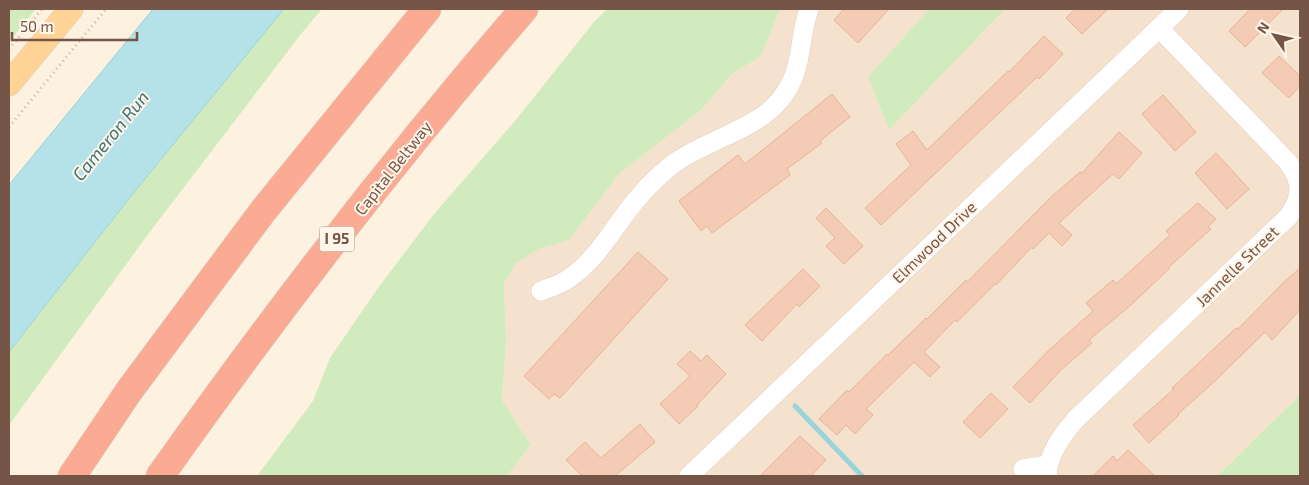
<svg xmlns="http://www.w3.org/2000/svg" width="1309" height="485" viewBox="0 0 1309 485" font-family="'Exo 2',sans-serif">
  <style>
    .residential { fill: #f5e2ce }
    .green { fill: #d2ebbe }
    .water { fill: #b4e2e8; stroke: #9ad3da }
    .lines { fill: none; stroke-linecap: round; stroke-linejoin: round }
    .stream { stroke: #9ad3da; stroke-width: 5 }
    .building { fill: #f4ccb6; stroke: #e8b296 }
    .minor-casing { stroke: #e4cebf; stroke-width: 20 }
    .major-casing { stroke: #dbd3cf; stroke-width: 25 }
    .highway-casing { stroke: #dbd3cf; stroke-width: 29 }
    .path { stroke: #d9b09a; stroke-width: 3; stroke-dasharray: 1 4; stroke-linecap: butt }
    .minor { stroke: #fff; stroke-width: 19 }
    .major { stroke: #ffd396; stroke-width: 24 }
    .highway { stroke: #fbaa93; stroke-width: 28 }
    .labels { text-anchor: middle; stroke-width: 4; stroke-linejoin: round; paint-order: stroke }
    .shield { fill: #fff5e8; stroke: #9e8577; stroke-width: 1 }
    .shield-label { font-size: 15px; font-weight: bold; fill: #755546 }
    .street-label { font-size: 16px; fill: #755546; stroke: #fff5e8 }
    .water-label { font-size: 18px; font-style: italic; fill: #3a747c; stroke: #fff5e8 }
  </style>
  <rect width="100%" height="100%" fill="#fdf1e0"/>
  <polygon class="residential" points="780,9 929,9 868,77 889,130 1005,9 1300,9 1300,395 1217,476 507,476 531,445 502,400 506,341 504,284 515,264 539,249 569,240 619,174 701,110 731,75 761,56"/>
  <g class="green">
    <polygon points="9,9 36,9 9,42"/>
    <polygon points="284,9 322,9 301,34 146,237 9,425 9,352 135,191"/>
    <polygon points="607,9 780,9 761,56 731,75 701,110 619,174 569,240 539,249 515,264 504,284 506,341 502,400 531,445 507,476 257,476 313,401 330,358 378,288 434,214 515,121 594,22"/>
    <polygon points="929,9 1005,9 889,130 868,77"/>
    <polygon points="1300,395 1300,476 1217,476"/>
  </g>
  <polygon class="water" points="153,9 284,9 135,191 9,352 9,185"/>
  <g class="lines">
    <polyline class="stream" points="795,406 862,476"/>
  </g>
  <g class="building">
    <polygon points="844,9 889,9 858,43 834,20"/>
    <polygon points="1075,9 1108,9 1082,34 1066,18"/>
    <polygon points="1250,9 1283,9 1245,47 1229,31"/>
    <polygon points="1044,36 1063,54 1039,79 1037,77 881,225 865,208 911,165 896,144 913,131 927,150 1008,71 1009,72"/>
    <polygon points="1279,56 1300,76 1300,86 1289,98 1262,73"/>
    <polygon points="832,94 850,117 820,141 822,143 787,169 790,175 774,187 712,233 707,226 701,231 679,201 738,155 745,164"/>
    <polygon points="1163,95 1196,132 1175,151 1142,114"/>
    <polygon points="1119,132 1142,153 1119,179 1113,174 1059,223 1072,235 1062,246 1049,233 1033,249 1032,247 996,285 995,284 957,322 955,320 924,352 940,367 930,377 914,362 866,409 873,415 855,434 846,425 837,435 819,419 847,390 849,392 887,354 888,355 926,318 927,319 966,280 967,282 1051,197 1080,172 1082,173"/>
    <polygon points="1216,153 1249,189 1227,209 1195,173"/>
    <polygon points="1198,203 1216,219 1208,227 1211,229 1169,267 1170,268 1132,304 1089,340 1092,343 1062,369 1030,403 1013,387 1048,351 1093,311 1086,303 1113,280 1116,284 1170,235 1166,231"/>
    <polygon points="826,208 863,246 844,264 826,246 835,238 816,218"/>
    <polygon points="638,252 668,279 560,398 554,394 549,399 524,376"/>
    <polygon points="1300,268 1300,310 1272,340 1265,332 1215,381 1178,414 1179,415 1149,443 1133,425 1174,389 1172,388 1236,328 1238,329 1283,283"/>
    <polygon points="803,269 820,286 799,307 797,304 762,341 745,325"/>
    <polygon points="690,351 701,361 707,355 726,374 697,405 698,406 679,424 660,404 690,376 677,364"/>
    <polygon points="991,393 1008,409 980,438 963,422"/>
    <polygon points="640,424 655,442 615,476 582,476 566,460 585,442 601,458"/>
    <polygon points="800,436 826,460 811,476 760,476"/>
    <polygon points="1128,450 1155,476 1093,476 1113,456 1117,461"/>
  </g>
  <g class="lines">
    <g class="minor-casing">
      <g id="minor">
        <path d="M541,291C549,288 558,285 565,281C591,265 606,240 623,217C637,197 654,179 673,164C704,141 757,129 779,101C805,70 797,43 809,9"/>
        <polyline points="1023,469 1048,465"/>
        <polyline points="689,476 1179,9"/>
        <path d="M1047,476C1048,454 1062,435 1076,419L1289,216C1303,195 1302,181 1287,161L1159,28"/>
      </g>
    </g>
    <g class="major-casing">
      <polyline id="major" points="9,84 71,9"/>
    </g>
    <g class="highway-casing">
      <g id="highway">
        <polyline points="72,476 129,391 263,211 427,9"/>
        <path d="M160,476C274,315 395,158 524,9"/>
      </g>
    </g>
    <g class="path">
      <polyline points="9,49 42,9"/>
      <polyline points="9,127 106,9"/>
    </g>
    <use href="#minor" class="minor"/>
    <use href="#major" class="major"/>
    <use href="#highway" class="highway"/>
  </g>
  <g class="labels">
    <rect class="shield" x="319.5" y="226.5" width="35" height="25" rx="4"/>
    <g class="shield-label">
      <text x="337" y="244">I 95</text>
    </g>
    <g class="street-label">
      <text transform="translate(393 168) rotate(-52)" y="6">Capital Beltway</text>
      <text transform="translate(934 242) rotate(-44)" y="6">Elmwood Drive</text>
      <text transform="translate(1237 266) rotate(-44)" y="6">Jannelle Street</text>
    </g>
    <g class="water-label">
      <text transform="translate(111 136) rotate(-51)" y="6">Cameron Run</text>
    </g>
  </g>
  <rect width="1309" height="485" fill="none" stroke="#755546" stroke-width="20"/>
  <g transform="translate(1274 35) rotate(304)" stroke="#fff5e8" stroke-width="4" paint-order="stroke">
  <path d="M0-4L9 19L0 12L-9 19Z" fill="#755546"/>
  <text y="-8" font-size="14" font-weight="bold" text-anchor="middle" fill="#755546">N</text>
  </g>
  <path d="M12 32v8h125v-8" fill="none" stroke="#755546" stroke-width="2.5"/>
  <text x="20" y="32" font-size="15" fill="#755546" stroke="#fff5e8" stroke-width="4" paint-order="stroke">50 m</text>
</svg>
